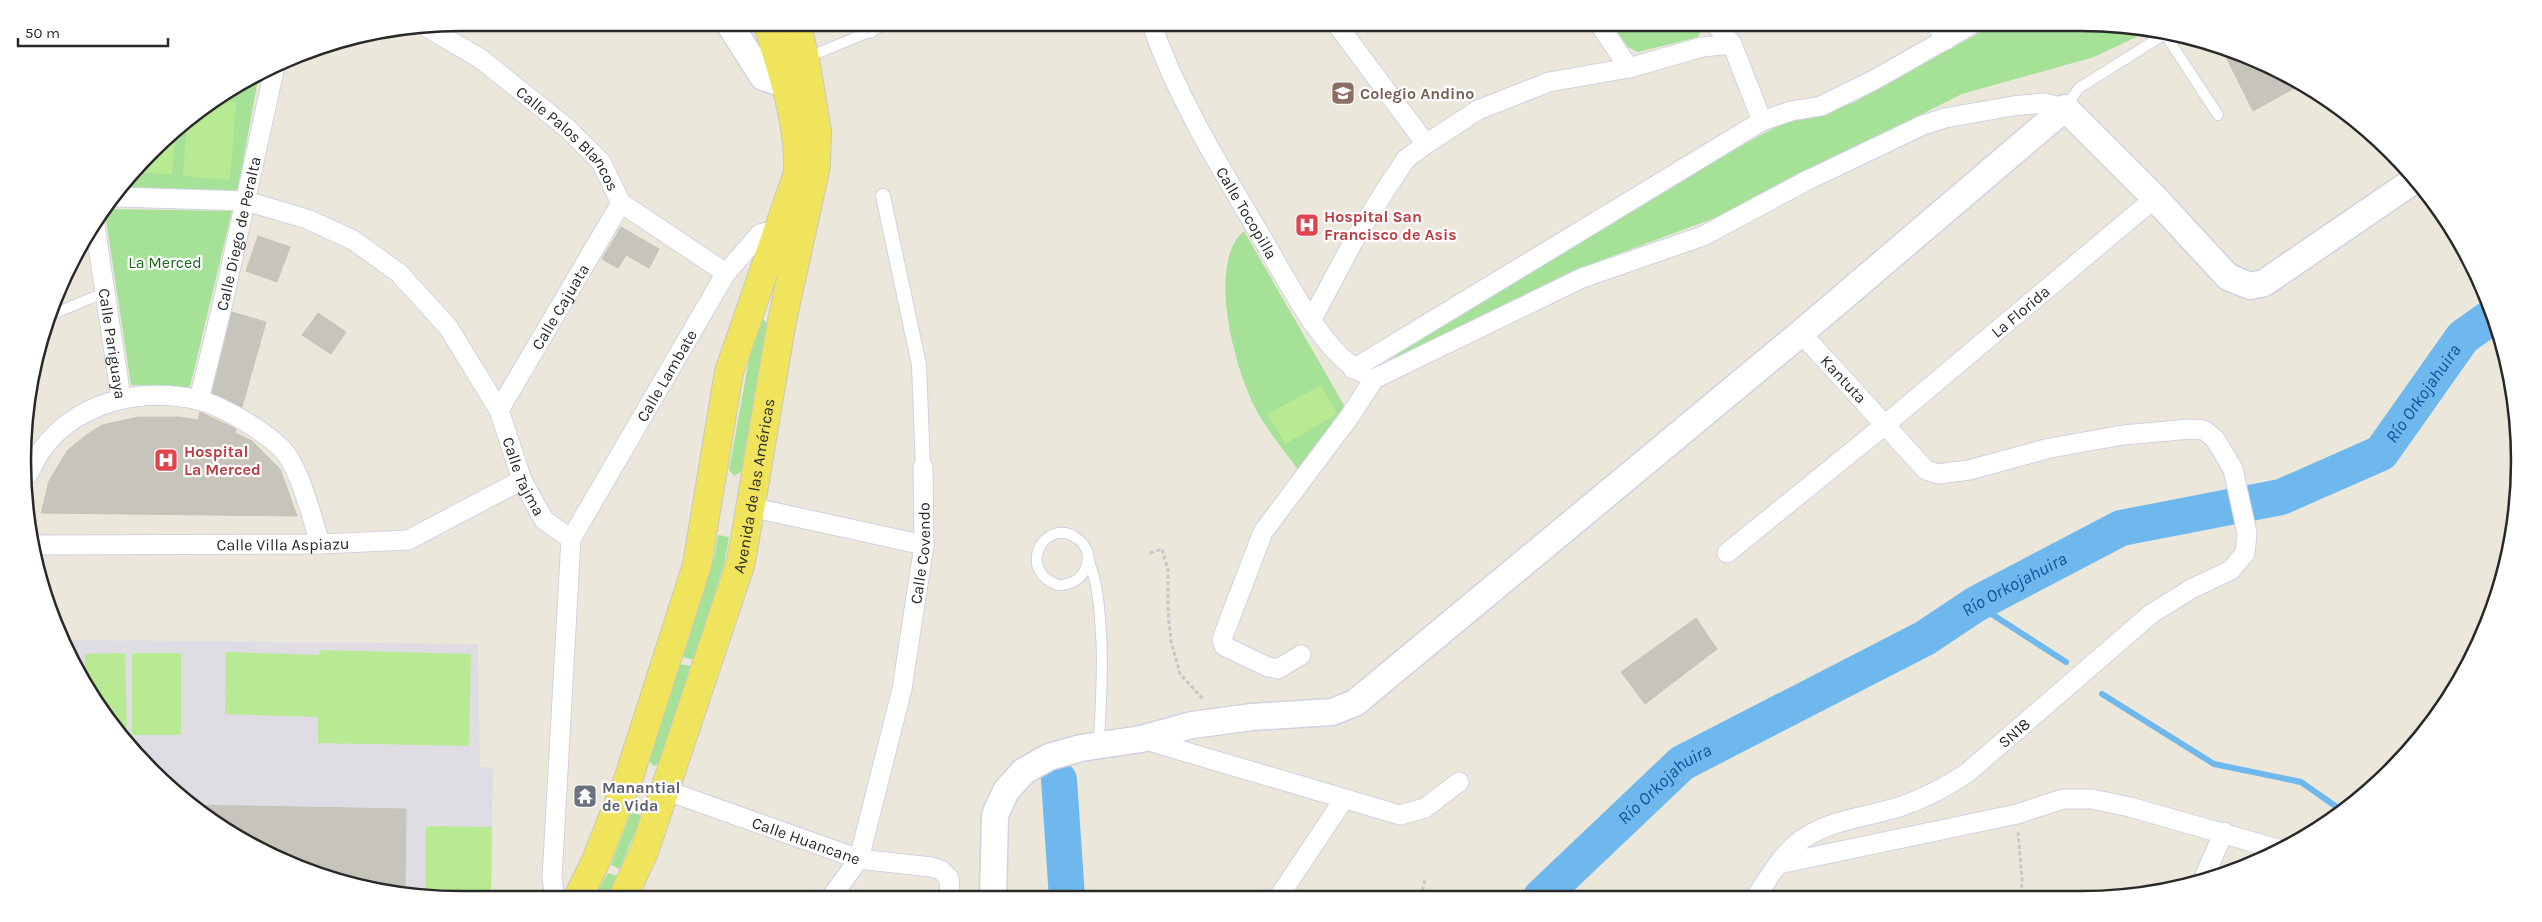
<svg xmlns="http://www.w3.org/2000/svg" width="2542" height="922" viewBox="0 0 2542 922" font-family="Karla,sans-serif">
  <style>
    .industrial { fill: #dfdce4 }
    .green { fill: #a5e297 }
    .pitch { fill: #b7ea93 }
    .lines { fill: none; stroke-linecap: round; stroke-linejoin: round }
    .stream { stroke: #6eb8ee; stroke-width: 6 }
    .river { stroke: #6eb8ee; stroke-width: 36 }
    .building { fill: #c7c4bb; stroke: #c7c3b5 }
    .service-casing { stroke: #d0d1e2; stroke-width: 12 }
    .pedestrian-casing { stroke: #d0d1e2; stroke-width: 16 }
    .minor-casing { stroke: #d0d1e2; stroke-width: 21 }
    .secondary-casing { stroke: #d0d1e2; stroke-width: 29 }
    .primary-casing { stroke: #c7c7c7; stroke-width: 30 }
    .path { stroke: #c7c7c7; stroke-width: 3; stroke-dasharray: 4 2.5; stroke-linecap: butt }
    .service { stroke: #fff; stroke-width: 10 }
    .pedestrian { stroke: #fff; stroke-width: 14 }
    .minor { stroke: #fff; stroke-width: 19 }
    .secondary { stroke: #fff; stroke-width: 26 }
    .primary { stroke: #f0e45c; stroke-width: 28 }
    .labels { text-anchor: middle; stroke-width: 4.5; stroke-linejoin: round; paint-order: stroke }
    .education-label { font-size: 16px; font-weight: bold; fill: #785e54; stroke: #fff; text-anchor: start }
    .street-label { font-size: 16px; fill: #292929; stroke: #fff }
    .health-label { font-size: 16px; font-weight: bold; fill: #be3a42; stroke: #fff; text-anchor: start }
    .park-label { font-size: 16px; fill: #1e661a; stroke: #fff }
    .worship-label { font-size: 16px; font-weight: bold; fill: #5b616d; stroke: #fff; text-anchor: start }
    .water-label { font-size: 18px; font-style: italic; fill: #0e5399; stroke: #fff }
    .rim { fill: none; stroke: #292929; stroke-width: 2.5 }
  </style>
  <rect width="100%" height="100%" fill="#ece7db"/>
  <polygon class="industrial" points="62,640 478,644 480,767 493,768 491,899 461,899 347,884 267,854 194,809 96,704"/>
  <g class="green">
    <polygon points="2081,22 2149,31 2094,57 1962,94 1715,218 1599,261 1435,344 1390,359 1646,198 1785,122 1821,114 1855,102 1997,23"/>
    <polygon points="1611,23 1700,23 1702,29 1698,37 1638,52 1628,47"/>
    <polygon points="259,74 237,194 126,188 172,131 242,81"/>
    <polygon points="108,209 232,211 190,387 131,385 105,213"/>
    <path d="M1244,231L1345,407L1298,470C1285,451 1269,433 1258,413C1236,375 1205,264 1244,231Z"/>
    <polygon points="762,318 767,323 741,472 734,476 729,470 756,321"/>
    <polygon points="718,535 729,537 725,561 694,660 683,657 714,558"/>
    <polygon points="680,664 691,666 660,763 653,766 649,760"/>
    <polygon points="633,813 640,815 640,819 620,869 611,865 630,815"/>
    <polygon points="608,873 617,876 605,899 593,899"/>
  </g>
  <g class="pitch">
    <polygon points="214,101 236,102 230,180 183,176 187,120"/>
    <polygon points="176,128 172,175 138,172 172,131"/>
    <polygon points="1321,385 1337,414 1285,444 1268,414"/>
    <polygon points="320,650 471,654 469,746 318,743 318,717 225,714 226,652 319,655"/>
    <polygon points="125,653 127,734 124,734 96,704 85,684 85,654"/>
    <rect x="132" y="653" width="49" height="82"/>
    <polygon points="426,826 492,827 491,899 461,899 425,895"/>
  </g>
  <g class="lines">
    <g class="stream">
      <polyline points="1976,604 2066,662"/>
      <polyline points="2102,694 2214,764 2301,782 2341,810"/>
    </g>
    <g class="river">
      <polyline points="1059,780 1067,898"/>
      <path id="s1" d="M1541,897L1682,763L1925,638L1976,604L2121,528L2281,497L2381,453L2463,337L2494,315"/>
    </g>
  </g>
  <g class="building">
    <polygon points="2221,47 2275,68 2302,84 2253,111"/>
    <polygon points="621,227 659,249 649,268 626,255 618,268 602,259"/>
    <polygon points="258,236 290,247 277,282 246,271"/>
    <polygon points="232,312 266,322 242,407 212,393"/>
    <polygon points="318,313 346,332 331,354 302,335"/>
    <polygon points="200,412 236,429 235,433 252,441 280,469 297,516 41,513 49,481 67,451 85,436 102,425 138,417 180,417 198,420"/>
    <polygon points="1696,618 1717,649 1645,704 1621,672"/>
    <polygon points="190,805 406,809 405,888 347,884 267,854"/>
  </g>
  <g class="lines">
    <g class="service-casing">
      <g id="service">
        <polyline points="868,22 871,33"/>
        <polyline points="2165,34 2218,115"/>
        <polyline points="806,58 893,22"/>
        <polyline points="2065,108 2079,88 2165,34"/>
        <polyline points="48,316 106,292"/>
        <path d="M1088,559C1085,577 1075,585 1058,585C1016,570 1044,518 1075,537C1082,541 1087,548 1088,555C1089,564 1093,572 1095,581C1099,598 1100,617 1101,634C1104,670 1100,708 1099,744"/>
      </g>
    </g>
    <g class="pedestrian-casing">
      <polyline id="pedestrian" points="883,196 919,365 923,467"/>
    </g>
    <g class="minor-casing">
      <g id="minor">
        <path id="s2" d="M1151,22C1178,101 1222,170 1264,241C1286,279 1324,354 1363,373"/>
        <polyline points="1335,22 1426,144"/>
        <polyline points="1598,22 1629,68"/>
        <polyline points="1714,22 1732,44 1762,121"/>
        <polyline points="1935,22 1946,40"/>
        <path id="s3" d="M428,28L481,59L567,128L601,162L621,203L726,273"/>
        <path id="s4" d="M118,197L246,201L307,219L353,240L399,273L448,327L499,410L522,480L544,520L571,539"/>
        <path id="s5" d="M95,226L121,398"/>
        <polyline points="1311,321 1353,242 1386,189 1406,159 1426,144 1478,110 1549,82 1629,68 1702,47 1732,44"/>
        <polyline points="1353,369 1762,121 1791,111 1821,106 1874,80 1976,22"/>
        <path id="s6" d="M199,400L224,298L275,66"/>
        <path id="s7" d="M499,410L621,203"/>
        <path d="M29,473C56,408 133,384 198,400C223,406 264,431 282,449C299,466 313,520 320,544"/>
        <polyline points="750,507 924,545"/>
        <path id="s8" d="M31,545L320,544L408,540L522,480"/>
        <path id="s9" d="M1727,553L1886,424L2155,198"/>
        <polyline points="1301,655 1278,669 1268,667 1224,646 1222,639 1263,532 1350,416 1374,379 1582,278 1703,236 1806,181 1923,125 1945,118 2013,106 2044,103 2065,108"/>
        <polyline points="1142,739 1400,815 1425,808 1459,782"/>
        <path id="s10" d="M665,790L859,859L931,867L941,870L949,878L950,898"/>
        <polyline points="1779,864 2017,814 2063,799 2092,799 2130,807 2281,850"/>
        <polyline points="2205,875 2224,832"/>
        <path id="s11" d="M1756,897C1768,879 1779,859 1795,845C1825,819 1866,818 1902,806C1925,798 1946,787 1967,773L2151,614L2191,589L2231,570L2245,553L2247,533L2233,469L2215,439L2204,430L2190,429L2123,435L2050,448L1969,470L1938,474L1926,470L1801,333"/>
        <polyline points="1278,898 1344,799"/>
        <path id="s12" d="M555,899L552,878L571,539L726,273L760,234L779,229"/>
        <path id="s13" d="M830,899L859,859L902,689L924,545L923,467"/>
      </g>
    </g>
    <g class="secondary-casing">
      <g id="secondary">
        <polyline points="728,22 763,77 785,84"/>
        <polyline points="993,898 995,815 1006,791 1024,771 1049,757 1081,748 1141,739 1192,725 1252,717 1332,712 1355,703 1801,333 2065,108 2155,198 2228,277 2250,286 2264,283 2416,179"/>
      </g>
    </g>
    <g class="primary-casing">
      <g id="primary">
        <path d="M577,899L595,863L629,777L697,565L729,372L798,173C800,123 782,71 767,22"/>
        <path id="s14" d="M622,899L644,852L741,562L782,321L816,166L817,131L805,59L796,22"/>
      </g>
    </g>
    <g class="path">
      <polyline points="1150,553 1162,549 1168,570 1168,611 1171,641 1180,674 1204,700"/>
      <polyline points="2018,832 2022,880 2021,896"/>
      <polyline points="1421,897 1425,880"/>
    </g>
    <use href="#service" class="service"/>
    <use href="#pedestrian" class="pedestrian"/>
    <use href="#minor" class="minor"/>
    <use href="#secondary" class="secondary"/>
    <use href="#primary" class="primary"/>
  </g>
  <defs>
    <g id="school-square" transform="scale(1.25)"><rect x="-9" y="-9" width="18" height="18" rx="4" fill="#8d6e63" stroke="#fff"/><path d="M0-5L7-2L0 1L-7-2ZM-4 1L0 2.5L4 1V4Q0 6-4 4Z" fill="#fff"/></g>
    <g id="hospital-square" transform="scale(1.25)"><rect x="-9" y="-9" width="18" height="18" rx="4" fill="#e0444e" stroke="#fff"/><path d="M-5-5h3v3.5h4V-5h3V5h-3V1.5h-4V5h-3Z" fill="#fff"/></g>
    <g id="temple-square" transform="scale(1.25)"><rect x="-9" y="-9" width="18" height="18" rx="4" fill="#6b7280" stroke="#fff"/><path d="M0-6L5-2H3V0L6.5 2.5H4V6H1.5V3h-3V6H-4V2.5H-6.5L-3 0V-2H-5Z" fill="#fff"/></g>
  </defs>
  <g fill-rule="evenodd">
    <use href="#school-square" x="1343" y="93"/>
    <use href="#hospital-square" x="1307" y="225"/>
    <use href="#hospital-square" x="166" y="460"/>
    <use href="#temple-square" x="585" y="796"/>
  </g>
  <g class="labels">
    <g class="education-label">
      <text x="1360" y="99">Colegio Andino</text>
    </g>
    <g class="street-label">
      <text dy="6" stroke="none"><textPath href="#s3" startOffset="180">Calle Palos Blancos</textPath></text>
      <text dy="6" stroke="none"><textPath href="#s2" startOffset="214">Calle Tocopilla</textPath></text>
      <text dy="6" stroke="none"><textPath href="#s6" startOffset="171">Calle Diego de Peralta</textPath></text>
      <text dy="6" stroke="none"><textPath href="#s7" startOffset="120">Calle Cajuata</textPath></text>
      <text dy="6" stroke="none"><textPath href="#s9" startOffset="380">La Florida</textPath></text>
      <text dy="6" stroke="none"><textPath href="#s5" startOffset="119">Calle Pariguaya</textPath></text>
      <text dy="6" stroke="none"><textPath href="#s12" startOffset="550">Calle Lambate</textPath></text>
      <text transform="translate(1844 379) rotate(47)" y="6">Kantuta</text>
      <text dy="6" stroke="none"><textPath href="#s4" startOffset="540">Calle Tajma</textPath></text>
      <text dy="6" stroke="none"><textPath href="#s14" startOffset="435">Avenida de las Américas</textPath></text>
      <text dy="6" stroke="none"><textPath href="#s8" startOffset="252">Calle Villa Aspiazu</textPath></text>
      <text dy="6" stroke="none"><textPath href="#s13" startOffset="362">Calle Covendo</textPath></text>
      <text dy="6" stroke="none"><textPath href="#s11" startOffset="315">SN18</textPath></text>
      <text dy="6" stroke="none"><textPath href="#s10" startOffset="150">Calle Huancane</textPath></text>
    </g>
    <g class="health-label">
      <text x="1324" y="222">Hospital San<tspan x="1324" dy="18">Francisco de Asis</tspan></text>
      <text x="184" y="457">Hospital<tspan x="184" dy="18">La Merced</tspan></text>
    </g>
    <g class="park-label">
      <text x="165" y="268">La Merced</text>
    </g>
    <g class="worship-label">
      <text x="602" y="793">Manantial<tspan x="602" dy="18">de Vida</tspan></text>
    </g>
    <g class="water-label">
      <text dy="6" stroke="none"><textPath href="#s1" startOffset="1038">Río Orkojahuira</textPath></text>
      <text dy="6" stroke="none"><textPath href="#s1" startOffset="572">Río Orkojahuira</textPath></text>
      <text dy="6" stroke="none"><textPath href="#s1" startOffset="168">Río Orkojahuira</textPath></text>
    </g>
  </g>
  <path d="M0 0H2542V922H0ZM461 31H2081A430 430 0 0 1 2511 461V461A430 430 0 0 1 2081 891H461A430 430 0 0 1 31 461V461A430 430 0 0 1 461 31Z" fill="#fff" fill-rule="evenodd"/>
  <path class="rim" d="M461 31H2081A430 430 0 0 1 2511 461V461A430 430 0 0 1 2081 891H461A430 430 0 0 1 31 461V461A430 430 0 0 1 461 31Z"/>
  <path d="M18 38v8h150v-8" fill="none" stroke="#292929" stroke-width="2.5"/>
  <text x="25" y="38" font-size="15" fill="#292929" stroke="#ffffff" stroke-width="4" paint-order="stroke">50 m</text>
</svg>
